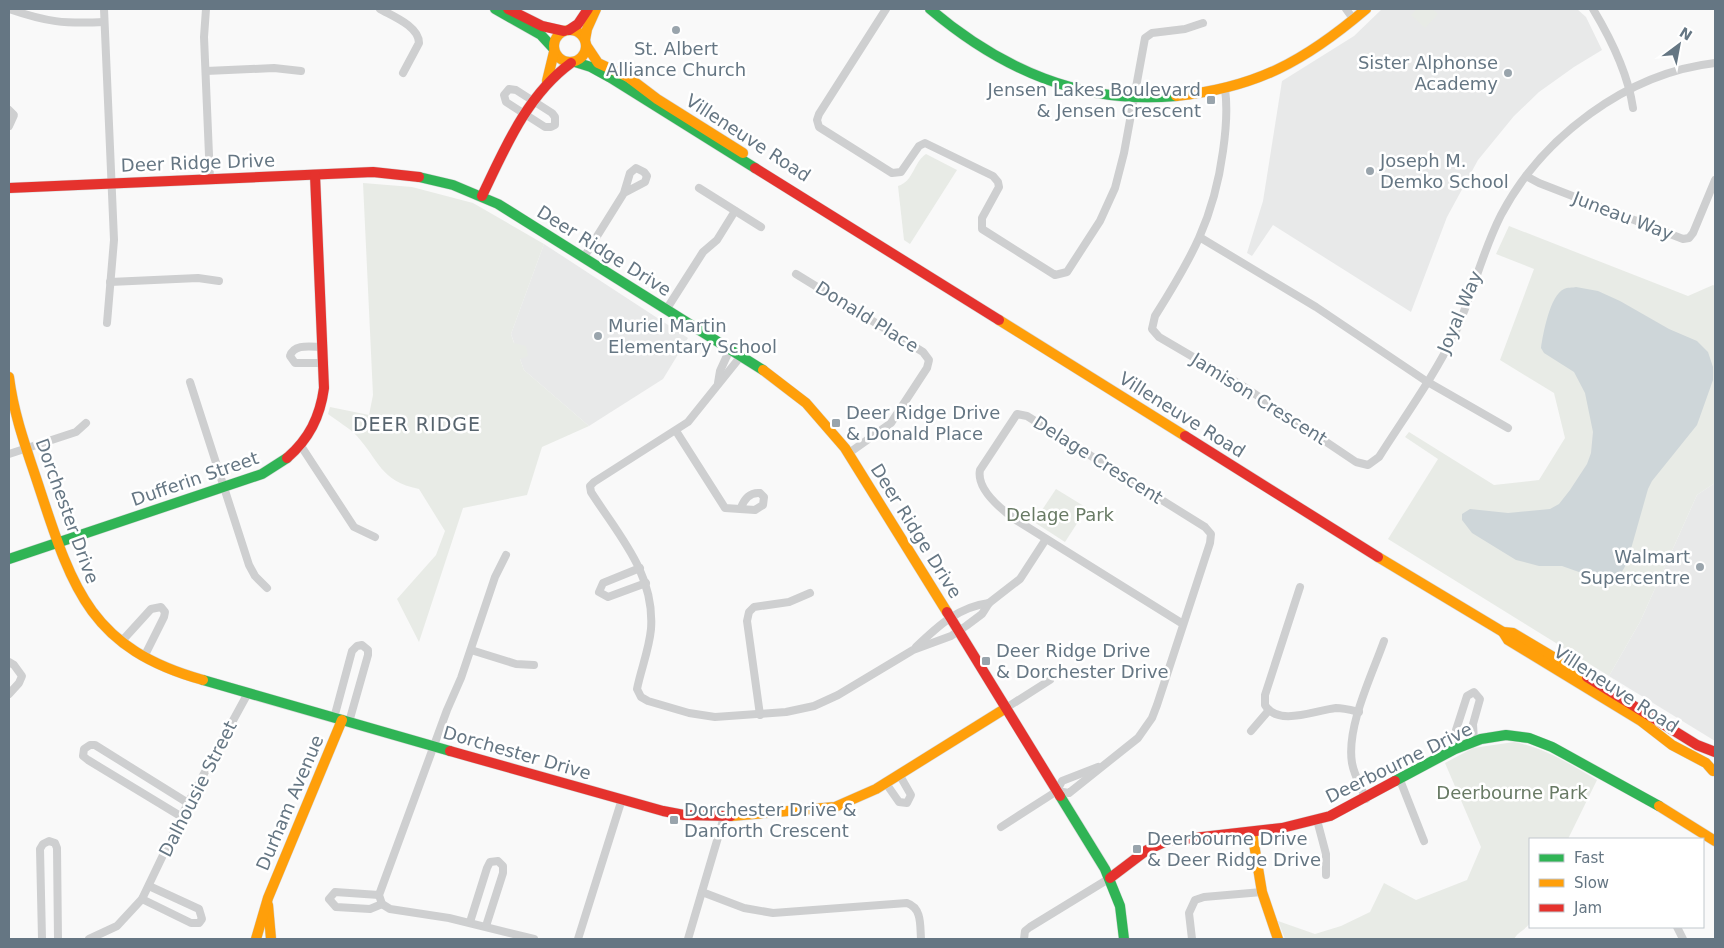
<svg xmlns="http://www.w3.org/2000/svg" width="1724" height="948" viewBox="0 0 1724 948" font-family="'DejaVu Sans',sans-serif">
  <style>
    .built { fill: #e8e9e9 }
    .green { fill: #e8ebe6 }
    .water { fill: #ced6d9 }
    .lines { fill: none; stroke-linecap: round; stroke-linejoin: round }
    .fast-casing { stroke: #d5d6d7; stroke-width: 11 }
    .slow-casing { stroke: #d5d6d7; stroke-width: 11 }
    .jam-casing { stroke: #d5d6d7; stroke-width: 11 }
    .street { stroke: #cecfd0; stroke-width: 8 }
    .fast { stroke: #30b455; stroke-width: 10 }
    .slow { stroke: #ff9f0a; stroke-width: 10 }
    .jam { stroke: #e5322d; stroke-width: 10 }
    .poi-dot { fill: #99a4ac; stroke: #fff; stroke-width: 2 }
    .labels { text-anchor: middle; stroke-width: 5; stroke-linejoin: round; paint-order: stroke }
    .poi-label { font-size: 18px; fill: #657683; stroke: #fff; text-anchor: start }
    .street-label { font-size: 18px; fill: #657683; stroke: #fff }
    .park-label { font-size: 18px; fill: #687a64; stroke: #fff }
    .neighbourhood-label { font-size: 19px; letter-spacing: 1px; fill: #57646e; stroke: #fff }
  </style>
  <rect width="100%" height="100%" fill="#f9f9f9"/>
  <g class="built">
    <polygon points="1382,9 1577,9 1586,17 1602,50 1574,67 1539,92 1514,116 1478,160 1447,217 1411,312 1273,225 1252,256 1247,253 1263,201 1282,81 1354,36"/>
    <polygon points="544,244 688,338 663,379 589,426 524,370 511,334"/>
    <polygon points="1715,483 1715,741 1609,676 1640,622 1697,495"/>
  </g>
  <g class="green">
    <polygon points="1417,9 1432,9 1438,14 1425,28 1411,15"/>
    <path d="M926,154L957,170L910,244L904,240L898,186C914,181 913,163 926,154Z"/>
    <path d="M363,183L412,187L473,203L544,244L511,334L514,343L526,346L528,356L520,359L524,370L589,426L542,447L527,495L463,508L419,642L397,599L436,555L445,531L419,489C380,481 379,460 356,435C348,427 337,421 328,414L330,407L369,415L373,395Z"/>
    <polygon points="1509,226 1688,296 1713,285 1715,286 1715,483 1697,495 1640,622 1609,676 1388,539 1438,459 1405,437 1409,432 1494,485 1539,480 1565,438 1554,393 1500,360 1534,269 1496,254"/>
    <polygon points="1056,489 1087,508 1065,542 1034,522"/>
    <path d="M1514,742C1545,748 1570,764 1597,780L1568,839H1530V923C1525,930 1518,932 1514,939H1285L1278,921L1315,934L1341,926L1370,912L1384,883L1416,900L1467,880L1481,847L1445,763L1473,748Z"/>
  </g>
  <path class="water" d="M1576,287L1598,291L1620,301L1669,329L1697,341L1708,352L1713,367V380L1697,425L1652,481L1648,489L1627,563L1620,575L1610,583L1562,566H1539L1516,560L1472,533L1462,520V514L1470,509L1508,513L1550,509L1559,504L1570,490L1587,464L1591,453L1593,432L1585,393L1574,372L1544,353L1541,348C1543,334 1550,295 1564,289C1567,287 1573,288 1576,287Z"/>
  <g class="lines">
    <g class="fast-casing">
      <g id="fast">
        <polyline points="495,9 541,35 553,48"/>
        <path d="M930,9C1001,69 1081,105 1176,96"/>
        <polyline points="575,62 591,67 611,78 755,168"/>
        <polyline points="419,177 453,185 498,204 763,370"/>
        <polyline points="9,559 262,474 287,458"/>
        <polyline points="203,680 450,751"/>
        <polyline points="1395,781 1455,749 1481,739 1506,735 1529,738 1552,747 1659,806"/>
        <polyline points="1060,796 1105,869 1120,906 1124,939"/>
      </g>
    </g>
    <g class="slow-casing">
      <g id="slow">
        <circle cx="570" cy="46" r="16"/>
        <polyline points="585,40 587,29 596,9"/>
        <polyline points="586,45 598,63 628,77 657,99 743,153"/>
        <polyline points="547,81 554,52"/>
        <path d="M1176,96C1256,88 1305,61 1366,9"/>
        <polyline points="999,320 1185,436"/>
        <polyline points="763,370 806,403 845,448 947,612"/>
        <path d="M9,377C14,417 28,453 40,490C73,591 92,649 203,680"/>
        <polyline points="1378,557 1503,632 1513,633 1587,677"/>
        <polyline points="1503,632 1508,640 1641,721 1672,745 1706,763 1713,771"/>
        <polyline points="1659,806 1715,841"/>
        <polyline points="731,816 835,807 876,789 1006,708"/>
        <polyline points="1252,832 1262,892 1278,939"/>
        <polyline points="268,905 271,939"/>
        <polyline points="256,939 268,898 342,720"/>
      </g>
    </g>
    <g class="jam-casing">
      <g id="jam">
        <polyline points="508,9 542,26 564,31"/>
        <polyline points="569,30 578,24 588,9"/>
        <polyline points="755,168 999,320"/>
        <polyline points="9,188 373,172 419,177"/>
        <path d="M482,196C505,148 527,95 571,63"/>
        <polyline points="1185,436 1378,557"/>
        <path d="M287,458C309,439 320,417 324,388L315,175"/>
        <polyline points="947,612 1060,796"/>
        <polyline points="1587,677 1697,745 1715,752"/>
        <polyline points="450,751 663,811 684,815 731,816"/>
        <polyline points="1110,878 1147,850 1167,841 1282,828 1330,816 1395,781"/>
      </g>
    </g>
    <g class="street">
      <path d="M9,9C47,22 64,24 104,22"/>
      <polyline points="104,9 114,240 107,323"/>
      <polyline points="206,9 204,37 210,179"/>
      <path d="M380,9C392,16 419,26 419,43L403,73"/>
      <polyline points="886,9 819,114 817,120 819,127 892,173 901,172 919,146 925,143 993,176 998,182 999,187 982,218 982,229 1055,275 1067,272 1100,221 1115,188 1124,153 1145,38 1152,33 1185,29 1203,23"/>
      <polyline points="1346,9 1354,20"/>
      <path d="M1593,9C1611,39 1628,73 1633,108"/>
      <polyline points="206,71 274,68 301,71"/>
      <polygon points="509,89 516,90 552,113 555,117 555,125 551,127 545,127 506,102 504,95"/>
      <path d="M1225,89C1228,110 1226,130 1223,151C1214,219 1191,259 1155,316L1152,329L1159,337L1246,388L1356,462L1368,465L1379,457C1405,416 1435,375 1456,331C1473,293 1482,252 1501,215C1542,137 1627,73 1715,63"/>
      <polyline points="9,110 14,115 9,126"/>
      <polyline points="1526,176 1539,183 1683,239 1689,238 1693,233 1715,180"/>
      <polyline points="699,188 761,227"/>
      <polyline points="1201,238 1316,307 1426,381 1508,428"/>
      <polyline points="584,257 624,193 630,173 636,168 644,172 647,176 645,182 624,193"/>
      <polyline points="796,274 923,352 929,360 927,368 891,423 849,453"/>
      <polyline points="110,282 198,278 219,281"/>
      <polyline points="666,310 703,252 717,240 735,211"/>
      <path d="M323,347C312,347 294,343 290,356L295,363H324"/>
      <path d="M741,356L688,422L594,482L590,486L591,492C619,536 655,574 651,629C649,650 641,669 637,689L641,697L648,701L689,713L715,717L786,712L814,706L838,695L913,650L951,636L966,626L982,614L989,603L1020,579L1046,539"/>
      <polyline points="190,382 249,565 255,576 267,588"/>
      <polyline points="718,383 720,371 730,349"/>
      <path d="M676,431L725,508L755,510L763,505L764,497L760,493C750,492 744,499 741,508"/>
      <polyline points="301,446 354,527 375,537"/>
      <polyline points="9,454 76,432 86,423"/>
      <polyline points="506,555 495,577 461,678 447,710 379,895 382,904 390,909 449,918 534,939"/>
      <polyline points="640,568 603,583 599,592 608,597 646,583"/>
      <path d="M1300,587L1265,695V705C1278,727 1316,710 1336,708C1344,708 1351,710 1359,712"/>
      <polyline points="121,642 151,609 161,607 165,612 164,617 144,657"/>
      <path d="M916,647C938,626 958,607 989,603"/>
      <polyline points="471,650 516,664 534,665"/>
      <polyline points="9,662 14,665 22,676 19,683 9,694"/>
      <polyline points="1006,708 1050,680"/>
      <polyline points="760,715 747,621 749,612 754,607 789,602 810,593"/>
      <polyline points="334,718 352,651 357,646 362,645 368,650 368,655 349,722"/>
      <polyline points="1251,731 1269,710"/>
      <polyline points="1455,749 1456,730 1467,696 1474,692 1480,699 1473,724 1474,741"/>
      <polyline points="1400,780 1424,841"/>
      <polyline points="885,782 899,802 907,803 911,795 899,774"/>
      <path d="M1057,791L1069,793L1138,738L1152,718L1157,705L1210,543L1211,534L1205,527L1027,416L1017,414L980,470C976,490 1002,510 1016,520L1183,624"/>
      <polyline points="1057,791 1062,781 1098,767"/>
      <path d="M1366,799C1361,787 1354,775 1352,763C1346,727 1372,675 1384,641"/>
      <polyline points="182,817 88,760 83,756 84,749 90,745 95,745 188,803"/>
      <polyline points="1317,820 1326,854 1326,875"/>
      <polyline points="1001,827 1057,791"/>
      <path d="M702,892L744,908L773,913L907,903C922,908 920,925 921,939"/>
      <polyline points="379,895 335,892 329,899 336,907 370,909 382,904"/>
      <polyline points="142,899 191,923 199,923 202,919 199,909 149,886"/>
      <polyline points="470,922 487,868 490,862 498,861 503,866 503,873 486,926"/>
      <polyline points="1677,927 1683,939"/>
      <polyline points="42,939 40,849 43,844 49,841 55,843 57,848 58,939"/>
      <polyline points="89,939 117,926 142,899 188,803 248,693"/>
      <polyline points="578,939 622,799"/>
      <polyline points="688,939 724,817"/>
      <polyline points="1024,939 1025,931 1030,927 1110,878"/>
      <polyline points="1192,939 1189,913 1195,900 1204,897 1262,892"/>
    </g>
    <use href="#fast" class="fast"/>
    <use href="#slow" class="slow"/>
    <use href="#jam" class="jam"/>
  </g>
  <g class="poi-dot">
    <circle cx="676" cy="30" r="5"/>
    <circle cx="1508" cy="73" r="5"/>
    <rect x="1206" y="95" width="10" height="10" rx="2.5"/>
    <circle cx="1370" cy="171" r="5"/>
    <circle cx="598" cy="336" r="5"/>
    <rect x="831" y="418" width="10" height="10" rx="2.5"/>
    <circle cx="1700" cy="567" r="5"/>
    <rect x="981" y="656" width="10" height="10" rx="2.5"/>
    <rect x="669" y="815" width="10" height="10" rx="2.5"/>
    <rect x="1132" y="844" width="10" height="10" rx="2.5"/>
  </g>
  <g class="labels">
    <g class="poi-label">
      <text x="676" y="55" text-anchor="middle">St. Albert<tspan x="676" dy="21">Alliance Church</tspan></text>
      <text x="1498" y="69" text-anchor="end">Sister Alphonse<tspan x="1498" dy="21">Academy</tspan></text>
      <text x="1201" y="96" text-anchor="end">Jensen Lakes Boulevard<tspan x="1201" dy="21">&amp; Jensen Crescent</tspan></text>
      <text x="1380" y="167">Joseph M.<tspan x="1380" dy="21">Demko School</tspan></text>
      <text x="608" y="332">Muriel Martin<tspan x="608" dy="21">Elementary School</tspan></text>
      <text x="846" y="419">Deer Ridge Drive<tspan x="846" dy="21">&amp; Donald Place</tspan></text>
      <text x="1690" y="563" text-anchor="end">Walmart<tspan x="1690" dy="21">Supercentre</tspan></text>
      <text x="996" y="657">Deer Ridge Drive<tspan x="996" dy="21">&amp; Dorchester Drive</tspan></text>
      <text x="684" y="816">Dorchester Drive &amp;<tspan x="684" dy="21">Danforth Crescent</tspan></text>
      <text x="1147" y="845">Deerbourne Drive<tspan x="1147" dy="21">&amp; Deer Ridge Drive</tspan></text>
    </g>
    <g class="street-label">
      <text transform="translate(748 138) rotate(33)" y="6">Villeneuve Road</text>
      <text transform="translate(198 163) rotate(-2)" y="6">Deer Ridge Drive</text>
      <text transform="translate(1623 216) rotate(21)" y="6">Juneau Way</text>
      <text transform="translate(604 251) rotate(32)" y="6">Deer Ridge Drive</text>
      <text transform="translate(1460 312) rotate(-67)" y="6">Joyal Way</text>
      <text transform="translate(867 317) rotate(32)" y="6">Donald Place</text>
      <text transform="translate(1259 399) rotate(32)" y="6">Jamison Crescent</text>
      <text transform="translate(1182 415) rotate(32)" y="6">Villeneuve Road</text>
      <text transform="translate(1098 460) rotate(32)" y="6">Delage Crescent</text>
      <text transform="translate(195 479) rotate(-19)" y="6">Dufferin Street</text>
      <text transform="translate(67 511) rotate(70)" y="6">Dorchester Drive</text>
      <text transform="translate(916 531) rotate(58)" y="6">Deer Ridge Drive</text>
      <text transform="translate(1616 689) rotate(33)" y="6">Villeneuve Road</text>
      <text transform="translate(517 753) rotate(16)" y="6">Dorchester Drive</text>
      <text transform="translate(1399 763) rotate(-26)" y="6">Deerbourne Drive</text>
      <text transform="translate(198 789) rotate(-63)" y="6">Dalhousie Street</text>
      <text transform="translate(290 803) rotate(-67)" y="6">Durham Avenue</text>
    </g>
    <g class="park-label">
      <text x="1060" y="521">Delage Park</text>
      <text x="1512" y="799">Deerbourne Park</text>
    </g>
    <g class="neighbourhood-label">
      <text x="417" y="431">DEER RIDGE</text>
    </g>
  </g>
  <rect width="1724" height="948" fill="none" stroke="#657683" stroke-width="20"/>
  <rect x="1529" y="838" width="175" height="90" fill="#ffffff" stroke="#c1c8cd"/>
  <rect x="1539" y="854" width="25" height="8" fill="#30b455" stroke="#c1c8cd"/>
  <text x="1574" y="863" font-size="15" fill="#657683">Fast</text>
  <rect x="1539" y="879" width="25" height="8" fill="#ff9f0a" stroke="#c1c8cd"/>
  <text x="1574" y="888" font-size="15" fill="#657683">Slow</text>
  <rect x="1539" y="904" width="25" height="8" fill="#e5322d" stroke="#c1c8cd"/>
  <text x="1574" y="913" font-size="15" fill="#657683">Jam</text>
  <g transform="translate(1679 45) rotate(32)" stroke="#ffffff" stroke-width="4" paint-order="stroke">
  <path d="M0-4L9 19L0 12L-9 19Z" fill="#657683"/>
  <text y="-8" font-size="14" font-weight="bold" text-anchor="middle" fill="#657683">N</text>
  </g>
</svg>
